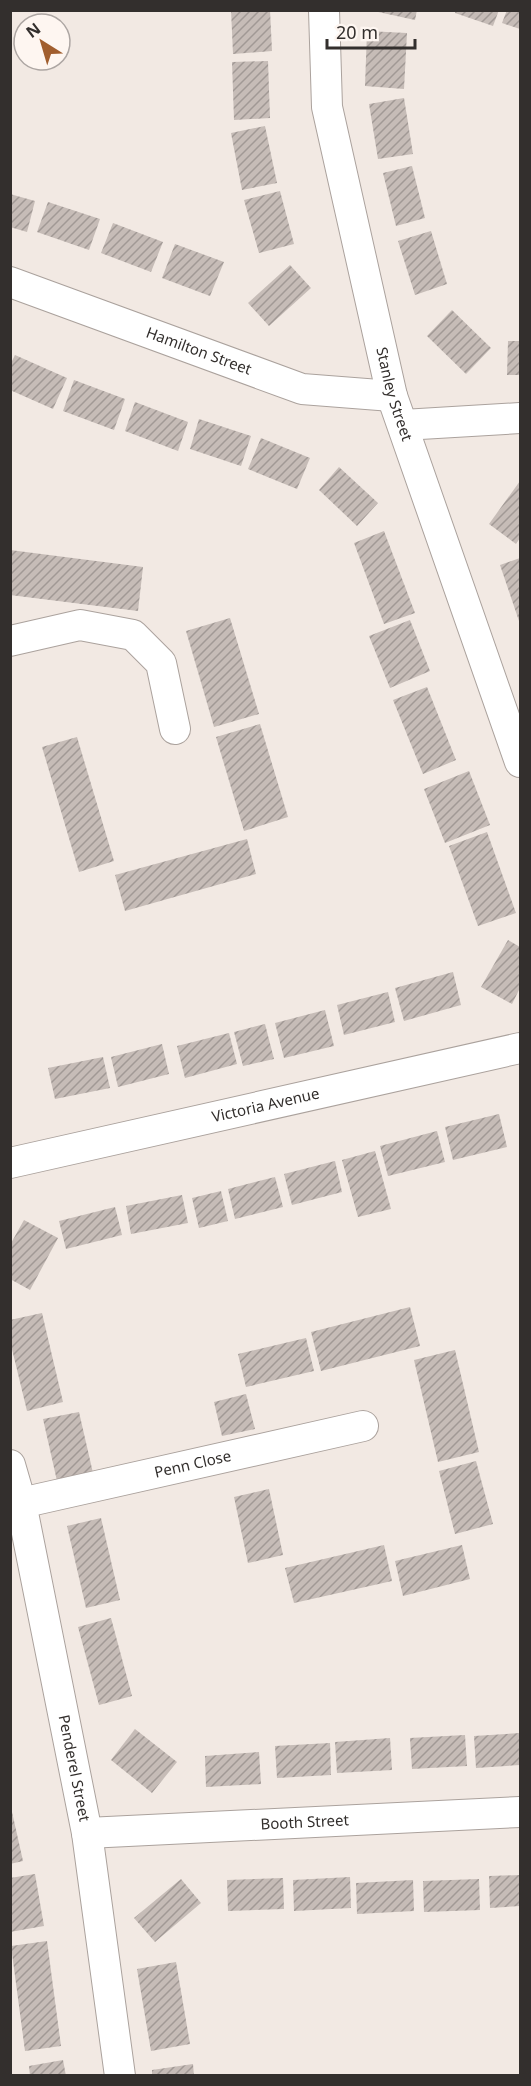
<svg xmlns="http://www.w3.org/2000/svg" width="531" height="2086" viewBox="0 0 531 2086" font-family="'Noto Sans',sans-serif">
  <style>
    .building { fill: url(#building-hatch) }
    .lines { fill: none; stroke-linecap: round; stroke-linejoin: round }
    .minor-casing { stroke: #aba29d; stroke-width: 32 }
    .minor { stroke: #fff; stroke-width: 30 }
    .labels { text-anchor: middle; stroke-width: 6; stroke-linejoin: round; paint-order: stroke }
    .street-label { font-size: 15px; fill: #332f2d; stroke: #fef6f1 }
  </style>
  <defs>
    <pattern id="building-hatch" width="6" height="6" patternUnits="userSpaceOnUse" patternTransform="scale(1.5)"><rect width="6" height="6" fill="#c6bcb7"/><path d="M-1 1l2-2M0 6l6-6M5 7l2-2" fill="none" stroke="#a19995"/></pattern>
  </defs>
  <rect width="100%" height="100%" fill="#f2e9e3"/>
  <g class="building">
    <polygon points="231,10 270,10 272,51 233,54"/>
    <polygon points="369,10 417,10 415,20"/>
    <polygon points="456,10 499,10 493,26 455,13"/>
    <polygon points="507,10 520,10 520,29 502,23"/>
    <polygon points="367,31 407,33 404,89 365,86"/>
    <polygon points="268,61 270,118 234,120 232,62"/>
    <polygon points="404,98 413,154 378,159 369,104"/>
    <polygon points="265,126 277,183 242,190 231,133"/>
    <polygon points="412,166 425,218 396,226 383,173"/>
    <polygon points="280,191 294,244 259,253 244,200"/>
    <polygon points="10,194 35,201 27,232 10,227"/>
    <polygon points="48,202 100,219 89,250 37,232"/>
    <polygon points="113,223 163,242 151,272 101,253"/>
    <polygon points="431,231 447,284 415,295 398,241"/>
    <polygon points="175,244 224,262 210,296 162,278"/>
    <polygon points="290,265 311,288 269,326 248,303"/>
    <polygon points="452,310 491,348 466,374 427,336"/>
    <polygon points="508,341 520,341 520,375 507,375"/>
    <polygon points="15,355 67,378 53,409 10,390 10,365"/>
    <polygon points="74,380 125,399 114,430 63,411"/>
    <polygon points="135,402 188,422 178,451 125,431"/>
    <polygon points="199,419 251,436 241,466 190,449"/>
    <polygon points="261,438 310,458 297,489 248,469"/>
    <polygon points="339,467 378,503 357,526 319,490"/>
    <polygon points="520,481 520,538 516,544 489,524"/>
    <polygon points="384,531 415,613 384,624 354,543"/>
    <polygon points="10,550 143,567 138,611 10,595"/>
    <polygon points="520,558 520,624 500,565"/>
    <polygon points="230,618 259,714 214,727 186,631"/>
    <polygon points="410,620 430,671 390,688 369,636"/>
    <polygon points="427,687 456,760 423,774 393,700"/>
    <polygon points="260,724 288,817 244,831 216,737"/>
    <polygon points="77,737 114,861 79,872 42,747"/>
    <polygon points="469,771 490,825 445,843 424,789"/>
    <polygon points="487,832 516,913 478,926 449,846"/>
    <polygon points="247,839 256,874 125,911 115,875"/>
    <polygon points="508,940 520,947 520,988 512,1004 481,987"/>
    <polygon points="453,972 461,1005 404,1021 395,988"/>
    <polygon points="388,992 395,1022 344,1035 337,1005"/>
    <polygon points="325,1010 334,1046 284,1058 275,1023"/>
    <polygon points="265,1024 274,1059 243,1066 234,1032"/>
    <polygon points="229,1033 237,1064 185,1078 177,1046"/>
    <polygon points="162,1044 169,1074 118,1087 111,1057"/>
    <polygon points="103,1057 110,1088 55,1099 48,1068"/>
    <polygon points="499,1114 507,1147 453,1160 445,1127"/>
    <polygon points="437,1131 445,1162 388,1176 380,1146"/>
    <polygon points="375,1151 391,1209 358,1217 342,1160"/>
    <polygon points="335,1161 342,1192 292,1205 284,1174"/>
    <polygon points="275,1177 283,1207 235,1219 228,1189"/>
    <polygon points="221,1191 228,1221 199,1228 192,1198"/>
    <polygon points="182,1195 188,1223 131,1234 126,1206"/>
    <polygon points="115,1207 122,1235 66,1249 59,1221"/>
    <polygon points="24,1220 58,1238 30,1290 10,1279 10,1245"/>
    <polygon points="410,1307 420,1346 321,1371 311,1332"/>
    <polygon points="42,1313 63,1402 27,1411 10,1341 10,1320"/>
    <polygon points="306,1338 314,1371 246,1387 238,1354"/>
    <polygon points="455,1350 479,1452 438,1462 414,1360"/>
    <polygon points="246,1394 255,1429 222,1436 214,1402"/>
    <polygon points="79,1412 93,1473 57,1481 43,1419"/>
    <polygon points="476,1461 493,1524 455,1534 439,1471"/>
    <polygon points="269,1489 283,1555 248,1563 234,1497"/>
    <polygon points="101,1518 120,1600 86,1608 67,1526"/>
    <polygon points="384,1545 392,1581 294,1603 285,1568"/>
    <polygon points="462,1545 470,1579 403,1596 395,1561"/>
    <polygon points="111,1618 132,1696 99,1705 78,1627"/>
    <polygon points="135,1729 177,1762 152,1793 111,1760"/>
    <polygon points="520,1733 520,1765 476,1768 474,1736"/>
    <polygon points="465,1735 467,1766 412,1769 410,1738"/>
    <polygon points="390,1738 392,1770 337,1773 335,1742"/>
    <polygon points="330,1743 331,1775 277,1778 275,1746"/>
    <polygon points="259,1752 261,1784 206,1787 205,1756"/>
    <polygon points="10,1803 23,1861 10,1864"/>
    <polygon points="35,1874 44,1926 10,1932 10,1878"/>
    <polygon points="520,1875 520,1906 490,1908 489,1876"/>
    <polygon points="350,1877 351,1908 294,1911 293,1880"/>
    <polygon points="283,1878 284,1909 228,1911 227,1880"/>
    <polygon points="181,1879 201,1903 155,1942 134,1918"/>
    <polygon points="479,1879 480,1910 424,1912 423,1881"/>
    <polygon points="413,1880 414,1911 357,1914 356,1883"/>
    <polygon points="47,1941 61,2046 25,2051 11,1946"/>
    <polygon points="176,1962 190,2044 151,2051 137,1969"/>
    <polygon points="63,2060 66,2076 30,2076 29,2066"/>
    <polygon points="193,2064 194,2076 152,2076 152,2070"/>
  </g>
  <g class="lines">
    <g class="minor-casing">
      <g id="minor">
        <path id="s1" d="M324,10L327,107L392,396L520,762"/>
        <path id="s2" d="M10,282L302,389L392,396"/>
        <polyline points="403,425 520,418"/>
        <polyline points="10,641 80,625 133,635 161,663 175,729"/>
        <path id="s3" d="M10,1163L520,1048"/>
        <path id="s4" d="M10,1465L21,1503L87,1833L120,2076"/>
        <path id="s5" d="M21,1503L363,1426"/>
        <path id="s6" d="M87,1833L520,1812"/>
      </g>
    </g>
    <use href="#minor" class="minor"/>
  </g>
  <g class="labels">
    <g class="street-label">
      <text dy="5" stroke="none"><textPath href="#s2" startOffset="201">Hamilton Street</textPath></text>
      <text dy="5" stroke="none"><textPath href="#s1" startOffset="392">Stanley Street</textPath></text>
      <text dy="5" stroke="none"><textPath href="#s3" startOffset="262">Victoria Avenue</textPath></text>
      <text dy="5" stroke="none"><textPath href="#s5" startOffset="176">Penn Close</textPath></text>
      <text dy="5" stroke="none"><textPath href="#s4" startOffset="310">Penderel Street</textPath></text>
      <text dy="5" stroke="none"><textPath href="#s6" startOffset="218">Booth Street</textPath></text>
    </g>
  </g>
  <rect width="531" height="2086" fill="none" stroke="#332f2d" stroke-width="24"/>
  <g transform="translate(42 42) rotate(323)"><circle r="28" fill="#fef6f1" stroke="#ada6a3" stroke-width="1.5"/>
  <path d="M0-4.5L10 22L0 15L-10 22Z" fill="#a15e2e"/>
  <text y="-9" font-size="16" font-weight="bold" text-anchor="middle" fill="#332f2d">N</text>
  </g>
  <path d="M327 39v9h88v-9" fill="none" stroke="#332f2d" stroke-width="3"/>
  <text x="336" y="39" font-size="18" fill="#332f2d" stroke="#fef6f1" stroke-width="4.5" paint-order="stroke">20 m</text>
</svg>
